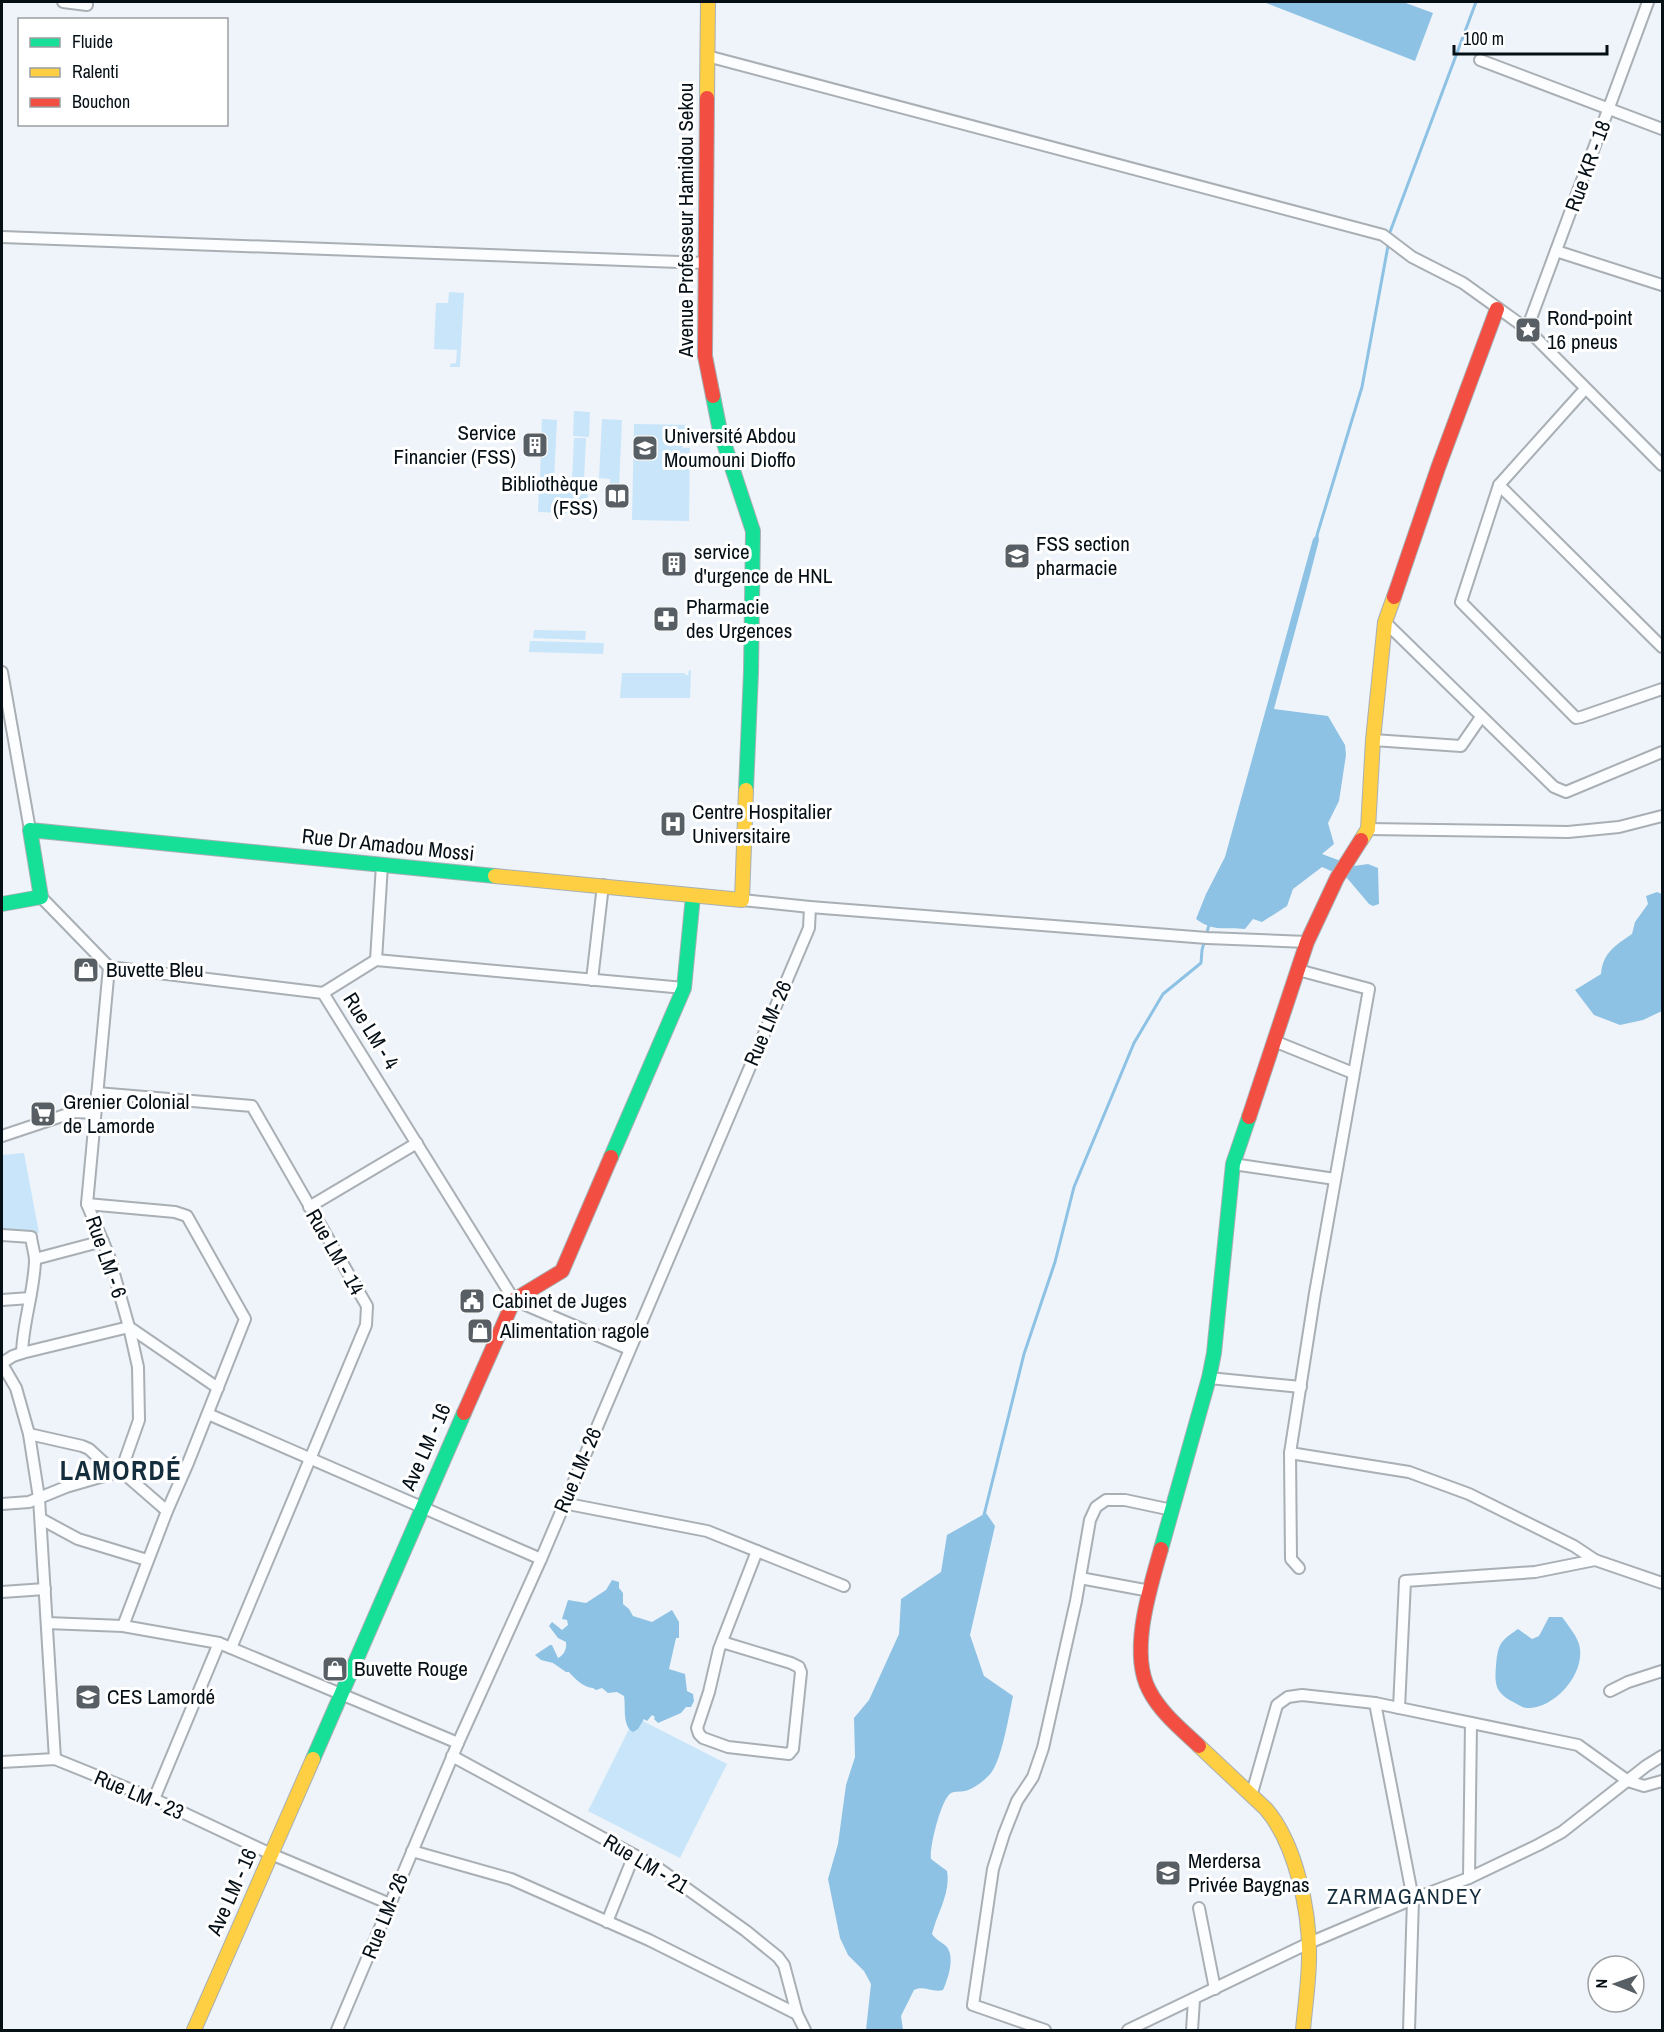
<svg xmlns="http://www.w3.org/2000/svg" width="1664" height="2032" viewBox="0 0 1664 2032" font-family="'Archivo Narrow',sans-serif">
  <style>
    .green { fill: #c9e5fa }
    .water { fill: #8ec2e5 }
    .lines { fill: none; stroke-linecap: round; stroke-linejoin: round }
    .stream { stroke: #8ec2e5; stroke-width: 3 }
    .street-casing { stroke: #a8afb5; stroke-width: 14 }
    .fast-casing { stroke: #a8afb5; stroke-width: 16 }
    .slow-casing { stroke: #a8afb5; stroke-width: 16 }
    .jam-casing { stroke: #a8afb5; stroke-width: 16 }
    .street { stroke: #fcfdfe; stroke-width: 10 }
    .fast { stroke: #16e098; stroke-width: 14 }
    .slow { stroke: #ffcf43; stroke-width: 14 }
    .jam { stroke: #f24e42; stroke-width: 14 }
    .labels { text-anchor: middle; stroke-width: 6; stroke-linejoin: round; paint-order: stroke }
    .street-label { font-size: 21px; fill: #050f16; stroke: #fff }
    .poi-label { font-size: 21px; fill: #050f16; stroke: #fff; text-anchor: start }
    .neighbourhood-label { font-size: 22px; letter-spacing: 1.5px; fill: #152e3e; stroke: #fff }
    .district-label { font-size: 27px; font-weight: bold; letter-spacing: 1.5px; fill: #152e3e; stroke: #fff }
  </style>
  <rect width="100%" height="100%" fill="#eef4f9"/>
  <g class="green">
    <polygon points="449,292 464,293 460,367 450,367 450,364 456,363 457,350 434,349 436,303 448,303"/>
    <polygon points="574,411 590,412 589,437 573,436"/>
    <polygon points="542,419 557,420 554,481 546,481 546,477 540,477"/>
    <polygon points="602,419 622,420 619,487 610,487 610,479 599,478"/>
    <polygon points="634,424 690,425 690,440 683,440 683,448 690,448 689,521 632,520"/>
    <polygon points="574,438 586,438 584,481 572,480"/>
    <polygon points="539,486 588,488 587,514 538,512"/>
    <polygon points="534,630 586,631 585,640 533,638"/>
    <polygon points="530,641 604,643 603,654 529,652"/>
    <polygon points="689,670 691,671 690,698 620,698 622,673 685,673 685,675 688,675"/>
    <polygon points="24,1153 39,1233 2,1230 2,1155"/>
    <polygon points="635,1717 727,1764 680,1858 588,1811"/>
  </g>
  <g class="water">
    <polygon points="1267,2 1403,2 1433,13 1415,61 1266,3"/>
    <path d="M1318,533L1319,540C1305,596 1289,652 1274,709L1328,716L1345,745L1346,755L1339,801L1328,823L1334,844L1322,854L1354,866L1368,864L1378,868L1379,904L1373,906L1369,904L1347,878L1322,867L1293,889L1287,906L1262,922L1253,919L1245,929C1225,926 1215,933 1196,919L1206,894L1225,857L1313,539Z"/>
    <path d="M1657,892L1662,894V1011L1643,1020L1620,1025L1594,1015L1575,990L1601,974C1603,952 1616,945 1632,934L1635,922L1648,904L1646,896Z"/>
    <path d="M986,1513L995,1526L970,1635L984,1676L1013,1696C1009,1715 1002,1759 991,1773C985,1780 974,1789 965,1791C960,1792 955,1791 951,1793C941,1799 929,1848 931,1859L947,1871C951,1893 937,1913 932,1934C936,1940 942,1942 947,1947C955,1958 948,1979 943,1990C933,1993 923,1985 914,1990L901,2016L903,2030H866L871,1984L864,1971L848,1955L840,1938L828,1879L838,1844L846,1785L855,1757L854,1718L869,1700L899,1634L901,1599L941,1572L947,1535Z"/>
    <path d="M612,1580L619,1582V1588L623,1593V1604L629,1609L633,1616L652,1622L672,1610L679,1622V1638H676L669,1669L685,1674L687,1691L693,1694L694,1701L691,1707H686L681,1713L658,1723L654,1719L655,1717L652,1715L647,1721L644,1719L638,1729L633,1732C622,1726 626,1707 624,1696L617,1692L608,1693L602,1688L596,1690L593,1688C584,1688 574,1678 569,1672H566L553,1663L541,1660L535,1655L550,1645H552L558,1658C564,1655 567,1649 566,1642L558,1638L549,1626L552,1622L562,1630L568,1625L567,1620L562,1619L568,1600L586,1603L606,1590Z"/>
    <path d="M1549,1617H1562C1568,1625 1576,1635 1579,1644C1587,1672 1555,1709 1527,1708C1523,1708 1519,1705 1515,1703C1497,1694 1494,1687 1496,1666C1498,1644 1500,1641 1518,1629L1532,1639L1539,1636Z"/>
  </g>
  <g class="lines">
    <g class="stream">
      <polyline points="1390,232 1476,2"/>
      <polyline points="1317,535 1362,387 1388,246"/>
      <polyline points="984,1515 1024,1354 1055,1262 1074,1187 1134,1043 1163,994 1201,963 1202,950 1209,925"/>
    </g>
    <g class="street-casing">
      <g id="street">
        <polyline points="63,2 87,5"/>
        <polyline points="707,56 1383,235 1412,257 1463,283 1527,329 1662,465"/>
        <polyline points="1480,60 1662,129"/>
        <polyline points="2,237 706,263"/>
        <polyline points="1556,251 1662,285"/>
        <polyline points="1527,329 1648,2"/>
        <polyline points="1585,389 1499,485 1461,602 1576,718 1581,717 1662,689"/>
        <polyline points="1499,485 1662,647"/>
        <polyline points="1385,622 1554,787 1566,792 1662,752"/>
        <polyline points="2,672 30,830"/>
        <polyline points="1373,740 1461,746 1481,717"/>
        <polyline points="1368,829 1568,832 1619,827 1662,816"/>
        <polyline points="41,897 109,967 323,993 514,1300 629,1349"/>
        <polyline points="742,900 810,907 1207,938 1307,942"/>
        <polyline points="376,960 382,865"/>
        <polyline points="109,967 87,1204 109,1256 129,1327 138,1367 139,1420 121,1471"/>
        <polyline points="1298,970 1369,989 1315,1293 1290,1453 1291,1559 1299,1568"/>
        <polyline points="592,980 603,885"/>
        <polyline points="323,993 376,960 684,988"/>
        <polyline points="1274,1041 1353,1073"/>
        <polyline points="97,1093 252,1106 367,1306 366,1325 231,1648"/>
        <polyline points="2,1136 74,1112 95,1113"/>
        <polyline points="1233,1164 1335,1179"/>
        <polyline points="87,1204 175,1212 187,1216 245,1319 188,1463 167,1511 123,1626"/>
        <polyline points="309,1207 417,1143"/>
        <path d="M2,1235L31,1237C32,1245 35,1254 35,1261C34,1292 23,1322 22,1353"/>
        <polyline points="35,1259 103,1241"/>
        <polyline points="2,1300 30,1298"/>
        <polyline points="2,1363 13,1356 22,1353 129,1327 218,1388"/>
        <polyline points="2,1364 16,1388 29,1434 39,1498 55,1759"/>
        <polyline points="1209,1378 1301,1387"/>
        <polyline points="208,1414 541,1559"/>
        <polyline points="29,1434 82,1446 89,1449 114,1472"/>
        <polyline points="1290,1453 1409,1472 1469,1494 1574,1546 1595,1560 1662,1583"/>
        <polyline points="121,1471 167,1511"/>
        <polyline points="563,1503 707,1531 844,1586"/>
        <polyline points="2,1504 29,1502 66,1487 121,1471"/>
        <polyline points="41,1519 78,1539 147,1560"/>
        <polyline points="1080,1578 1150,1591"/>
        <polyline points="2,1592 45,1589"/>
        <polyline points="47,1623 123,1626 219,1643 458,1743"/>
        <polyline points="722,1642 791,1663 799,1667 801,1672 793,1749 789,1754 728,1747 703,1738 699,1734 697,1728 709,1692 719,1649 757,1551"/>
        <polyline points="1610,1691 1628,1682 1662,1671"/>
        <polyline points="1375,1703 1413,1899 1409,2030"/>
        <polyline points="1399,1708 1405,1581 1535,1572 1595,1560"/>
        <polyline points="452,1756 658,1868 746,1931 778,1957 784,1965 797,2014 805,2030"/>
        <polyline points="2,1762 55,1759 154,1799 271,1854 390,1904"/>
        <polyline points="1252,1793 1277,1705 1288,1697 1302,1695 1375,1703 1578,1745 1628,1781 1644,1786 1662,1781"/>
        <polyline points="154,1799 219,1643"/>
        <polyline points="412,1851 511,1879 649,1940 797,2014"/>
        <polyline points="1469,1878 1471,1723"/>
        <polyline points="1199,1908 1215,1989"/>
        <polyline points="607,1922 634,1855"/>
        <polyline points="337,2030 458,1743 541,1559 809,928 810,907"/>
        <polyline points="1045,2030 973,2005 993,1869 1004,1834 1017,1801 1033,1777 1043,1748 1076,1601 1090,1520 1096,1507 1106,1500 1125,1500 1172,1510"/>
        <polyline points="1128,2030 1309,1943 1413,1899 1469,1878 1538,1845 1562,1832 1646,1766 1662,1756"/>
        <polyline points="1192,2030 1194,2000"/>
      </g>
    </g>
    <g class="fast-casing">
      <g id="fast">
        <polyline points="713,396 720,431 753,531 751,672 746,790"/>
        <polyline points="2,904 41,897 30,830 495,876"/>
        <polyline points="611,1157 684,988 693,896"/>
        <polyline points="1161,1549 1209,1378 1214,1353 1233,1164 1249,1117"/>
        <polyline points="313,1759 464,1413"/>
      </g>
    </g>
    <g class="slow-casing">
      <g id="slow">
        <polyline points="707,98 708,2"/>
        <polyline points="1361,840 1368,829 1373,740 1385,622 1394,597"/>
        <polyline points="495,876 742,900 746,790"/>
        <path d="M1199,1746L1266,1809C1296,1844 1310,1912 1309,1957C1309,1981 1305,2006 1303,2030"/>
        <polyline points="194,2030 313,1759"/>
      </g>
    </g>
    <g class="jam-casing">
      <g id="jam">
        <polyline points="707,98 705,356 713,396"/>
        <polyline points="1394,597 1438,468 1497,309"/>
        <polyline points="1249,1117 1307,942 1337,878 1361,840"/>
        <polyline points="464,1413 514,1300 562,1271 611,1157"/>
        <path d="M1161,1549C1150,1588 1129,1652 1149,1690C1160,1712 1181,1729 1199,1746"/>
      </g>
    </g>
    <use href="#street" class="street"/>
    <use href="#fast" class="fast"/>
    <use href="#slow" class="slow"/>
    <use href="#jam" class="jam"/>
  </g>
  <defs>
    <g id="sight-square" transform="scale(1.35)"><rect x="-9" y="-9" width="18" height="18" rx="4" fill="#575f65" stroke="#fff"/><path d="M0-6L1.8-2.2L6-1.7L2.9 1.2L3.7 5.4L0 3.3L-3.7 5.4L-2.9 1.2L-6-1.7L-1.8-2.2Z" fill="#fff"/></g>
    <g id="building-square" transform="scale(1.35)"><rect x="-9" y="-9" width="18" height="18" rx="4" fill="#575f65" stroke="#fff"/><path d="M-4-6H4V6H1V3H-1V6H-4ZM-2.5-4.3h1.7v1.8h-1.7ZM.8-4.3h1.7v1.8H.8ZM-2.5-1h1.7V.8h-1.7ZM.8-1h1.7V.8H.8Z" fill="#fff"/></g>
    <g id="university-square" transform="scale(1.35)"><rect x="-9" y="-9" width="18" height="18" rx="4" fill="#575f65" stroke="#fff"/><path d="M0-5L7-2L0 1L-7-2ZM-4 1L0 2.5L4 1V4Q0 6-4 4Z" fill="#fff"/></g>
    <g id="library-square" transform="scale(1.35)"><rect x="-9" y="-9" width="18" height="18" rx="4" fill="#575f65" stroke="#fff"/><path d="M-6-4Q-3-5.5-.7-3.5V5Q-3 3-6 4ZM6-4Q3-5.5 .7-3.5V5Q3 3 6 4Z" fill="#fff"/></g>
    <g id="pharmacy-square" transform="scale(1.35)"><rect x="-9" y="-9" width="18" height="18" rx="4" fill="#575f65" stroke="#fff"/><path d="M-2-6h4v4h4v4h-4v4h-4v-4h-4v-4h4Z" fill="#fff"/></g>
    <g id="hospital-square" transform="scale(1.35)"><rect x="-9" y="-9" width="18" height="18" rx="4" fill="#575f65" stroke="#fff"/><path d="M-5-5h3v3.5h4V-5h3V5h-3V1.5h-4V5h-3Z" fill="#fff"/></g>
    <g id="shop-square" transform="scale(1.35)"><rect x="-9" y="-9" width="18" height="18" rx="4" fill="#575f65" stroke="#fff"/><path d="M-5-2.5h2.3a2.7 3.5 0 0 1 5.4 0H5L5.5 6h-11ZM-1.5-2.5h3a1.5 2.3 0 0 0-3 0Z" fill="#fff"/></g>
    <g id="supermarket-square" transform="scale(1.35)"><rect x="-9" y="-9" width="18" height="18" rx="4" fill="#575f65" stroke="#fff"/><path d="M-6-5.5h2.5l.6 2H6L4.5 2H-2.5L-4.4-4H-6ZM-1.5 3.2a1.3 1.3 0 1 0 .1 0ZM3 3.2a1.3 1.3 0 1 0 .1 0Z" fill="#fff"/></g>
    <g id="civic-square" transform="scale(1.35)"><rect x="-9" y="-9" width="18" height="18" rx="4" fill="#575f65" stroke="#fff"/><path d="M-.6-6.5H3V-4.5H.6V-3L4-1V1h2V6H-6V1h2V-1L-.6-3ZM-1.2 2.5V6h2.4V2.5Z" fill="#fff"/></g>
    <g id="school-square" transform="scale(1.35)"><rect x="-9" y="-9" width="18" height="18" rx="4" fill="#575f65" stroke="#fff"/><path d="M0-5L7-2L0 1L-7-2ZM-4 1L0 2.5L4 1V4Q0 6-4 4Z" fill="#fff"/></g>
  </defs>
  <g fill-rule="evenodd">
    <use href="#sight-square" x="1528" y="330"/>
    <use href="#building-square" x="535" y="445"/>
    <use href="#university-square" x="645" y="448"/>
    <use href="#library-square" x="617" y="496"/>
    <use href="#university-square" x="1017" y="556"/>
    <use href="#building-square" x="674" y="564"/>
    <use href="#pharmacy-square" x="666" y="619"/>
    <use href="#hospital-square" x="673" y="824"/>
    <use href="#shop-square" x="86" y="970"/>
    <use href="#supermarket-square" x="43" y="1114"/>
    <use href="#civic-square" x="472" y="1301"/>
    <use href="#shop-square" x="480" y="1331"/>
    <use href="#shop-square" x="335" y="1669"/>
    <use href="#school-square" x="88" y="1697"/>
    <use href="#school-square" x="1168" y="1873"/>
  </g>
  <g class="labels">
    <g class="street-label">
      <text transform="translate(1588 166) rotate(-70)" y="7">Rue KR - 18</text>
      <text transform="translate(686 220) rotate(-90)" y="7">Avenue Professeur Hamidou Sekou</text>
      <text transform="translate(388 845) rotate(6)" y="7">Rue Dr Amadou Mossi</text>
      <text transform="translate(768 1023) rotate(-67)" y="7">Rue LM- 26</text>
      <text transform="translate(371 1031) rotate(58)" y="7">Rue LM - 4</text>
      <text transform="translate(335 1252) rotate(60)" y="7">Rue LM - 14</text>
      <text transform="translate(106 1257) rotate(71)" y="7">Rue LM - 6</text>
      <text transform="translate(426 1447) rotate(-66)" y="7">Ave LM - 16</text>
      <text transform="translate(578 1470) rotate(-67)" y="7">Rue LM- 26</text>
      <text transform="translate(139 1795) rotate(23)" y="7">Rue LM - 23</text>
      <text transform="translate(646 1864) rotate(31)" y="7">Rue LM - 21</text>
      <text transform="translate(232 1892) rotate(-66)" y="7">Ave LM - 16</text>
      <text transform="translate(385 1916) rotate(-68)" y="7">Rue LM- 26</text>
    </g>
    <g class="poi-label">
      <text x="1547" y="325">Rond-point<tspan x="1547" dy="24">16 pneus</tspan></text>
      <text x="516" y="440" text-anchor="end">Service<tspan x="516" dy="24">Financier (FSS)</tspan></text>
      <text x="664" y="443">Université Abdou<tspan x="664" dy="24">Moumouni Dioffo</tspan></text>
      <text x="598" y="491" text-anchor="end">Bibliothèque<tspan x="598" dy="24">(FSS)</tspan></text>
      <text x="1036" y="551">FSS section<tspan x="1036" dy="24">pharmacie</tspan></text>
      <text x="694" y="559">service<tspan x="694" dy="24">d'urgence de HNL</tspan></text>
      <text x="686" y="614">Pharmacie<tspan x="686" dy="24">des Urgences</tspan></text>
      <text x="692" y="819">Centre Hospitalier<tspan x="692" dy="24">Universitaire</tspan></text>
      <text x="106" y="977">Buvette Bleu</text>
      <text x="63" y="1109">Grenier Colonial<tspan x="63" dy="24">de Lamorde</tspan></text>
      <text x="492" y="1308">Cabinet de Juges</text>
      <text x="500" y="1338">Alimentation ragole</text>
      <text x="354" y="1676">Buvette Rouge</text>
      <text x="107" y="1704">CES Lamordé</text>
      <text x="1188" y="1868">Merdersa<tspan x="1188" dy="24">Privée Baygnas</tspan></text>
    </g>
    <g class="neighbourhood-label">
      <text x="1405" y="1904">ZARMAGANDEY</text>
    </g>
    <g class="district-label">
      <text x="121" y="1480">LAMORDÉ</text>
    </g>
  </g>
  <rect width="1664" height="2032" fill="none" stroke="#050f16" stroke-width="6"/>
  <rect x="18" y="18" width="210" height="108" fill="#ffffff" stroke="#9b9fa2" stroke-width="1.5"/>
  <rect x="30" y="38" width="30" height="9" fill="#16e098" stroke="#9b9fa2" stroke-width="1.5"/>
  <text x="72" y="48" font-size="18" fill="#050f16">Fluide</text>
  <rect x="30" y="68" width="30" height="9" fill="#ffcf43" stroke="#9b9fa2" stroke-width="1.5"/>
  <text x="72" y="78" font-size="18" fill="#050f16">Ralenti</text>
  <rect x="30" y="98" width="30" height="9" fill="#f24e42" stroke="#9b9fa2" stroke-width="1.5"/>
  <text x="72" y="108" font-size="18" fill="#050f16">Bouchon</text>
  <g transform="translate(1616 1984) rotate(271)"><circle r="28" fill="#ffffff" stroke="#9b9fa2" stroke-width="1.5"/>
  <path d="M0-4.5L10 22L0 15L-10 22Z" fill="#575f65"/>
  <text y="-9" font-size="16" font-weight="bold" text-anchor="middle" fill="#050f16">N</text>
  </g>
  <path d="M1454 45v9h153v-9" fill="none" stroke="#050f16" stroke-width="3"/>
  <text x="1463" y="45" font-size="18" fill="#050f16" stroke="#ffffff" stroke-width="4.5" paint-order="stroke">100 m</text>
</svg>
